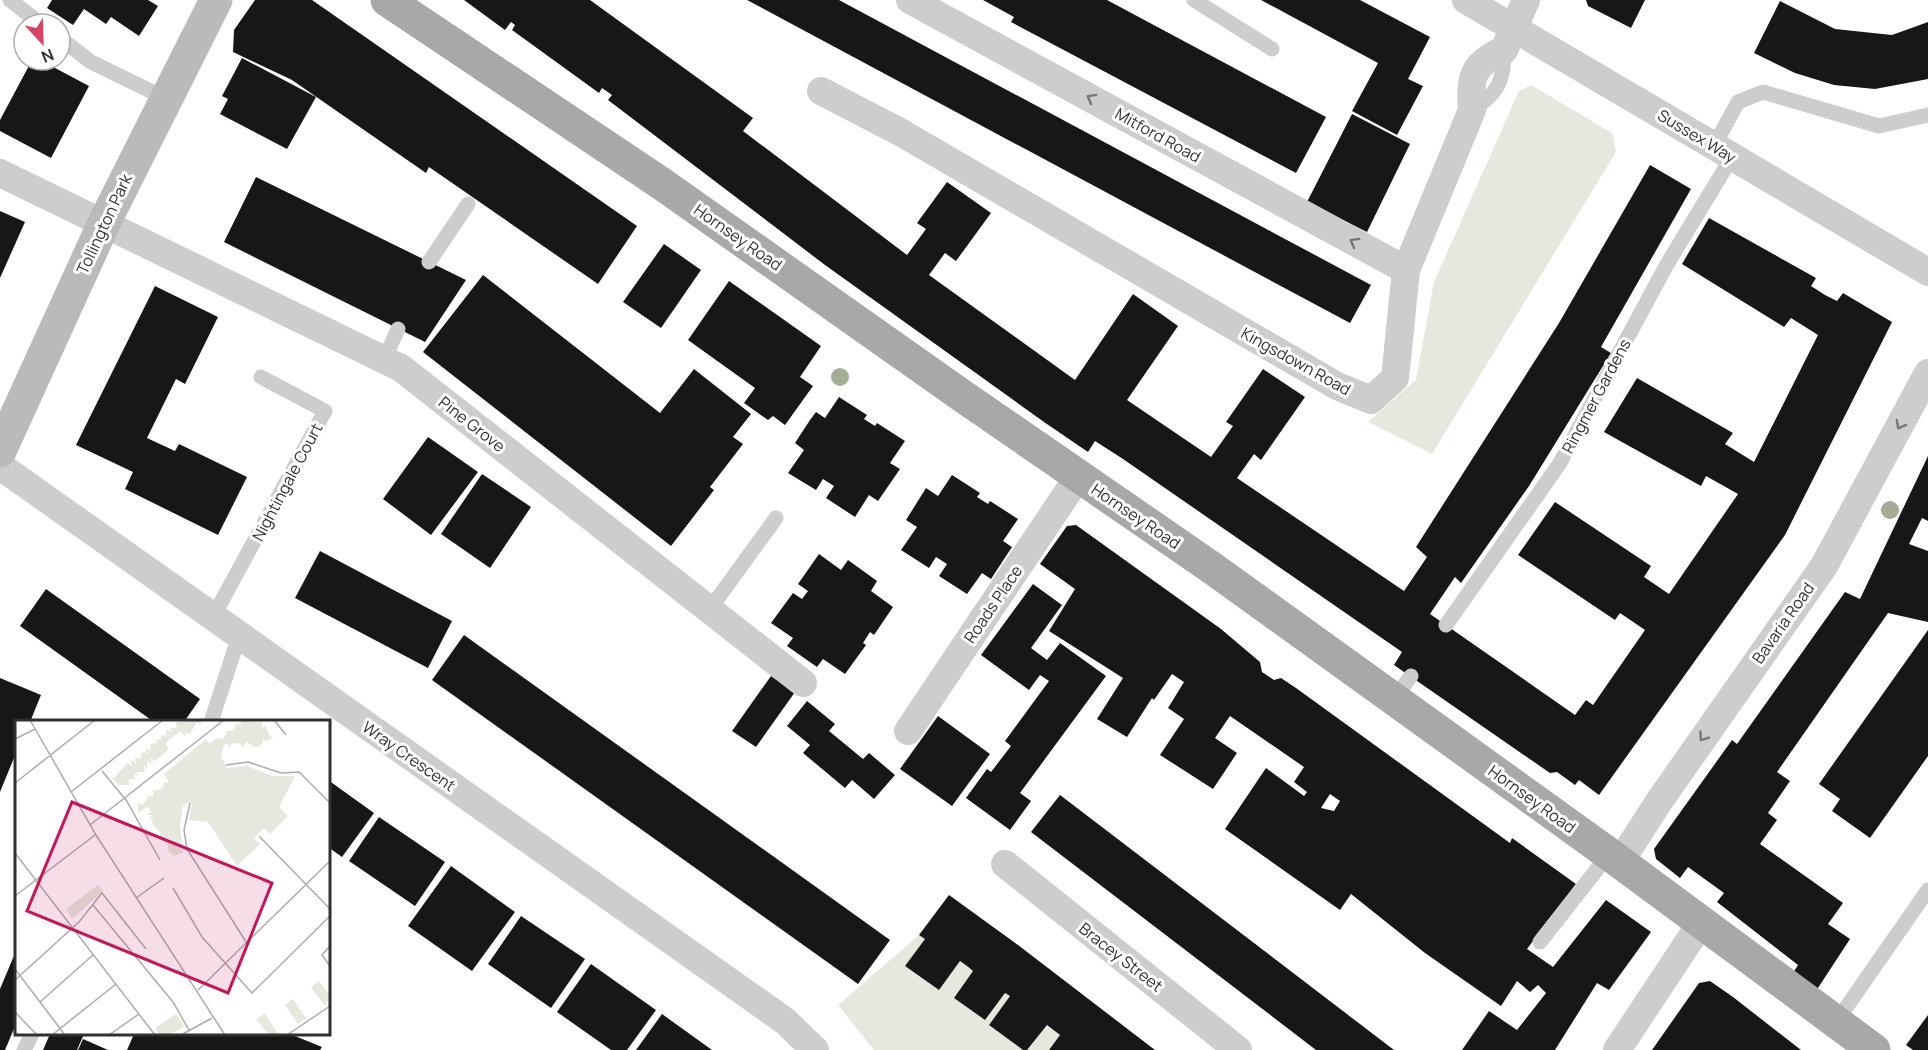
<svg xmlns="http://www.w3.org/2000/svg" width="1928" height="1050" viewBox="0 0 1928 1050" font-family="Manrope,sans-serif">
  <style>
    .green { fill: #e5e9dd }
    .building { fill: #171717; fill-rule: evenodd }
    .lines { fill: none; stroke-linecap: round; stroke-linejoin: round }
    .lane { stroke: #cdcdcd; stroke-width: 15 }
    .street { stroke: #cdcdcd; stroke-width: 28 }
    .secondary { stroke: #bababa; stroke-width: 33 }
    .primary { stroke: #a8a8a8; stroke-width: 33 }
    .tree { fill: #a4ac96 }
    .oneway { stroke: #777 }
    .labels { text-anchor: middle; stroke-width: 6; stroke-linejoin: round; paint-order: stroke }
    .street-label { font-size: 16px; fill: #303030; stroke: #fff }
    .inset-road { fill: none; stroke: #acacac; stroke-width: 1.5 }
    .view { fill: #c2185b; fill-opacity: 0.15; stroke: #c2185b; stroke-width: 3 }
    .inset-edge { fill: none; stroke: #303030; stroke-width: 3 }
  </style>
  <rect width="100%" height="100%" fill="#fff"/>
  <g class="green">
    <polygon points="1531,85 1612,133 1616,152 1432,454 1368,422 1416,380 1434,282 1519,91"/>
    <polygon points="919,935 925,939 905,966 939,990 960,961 973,971 954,998 985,1020 1005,993 1010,996 989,1025 1023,1050 874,1050 838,1005"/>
    <polygon points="1047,1025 1060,1035 1049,1050 1027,1050"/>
  </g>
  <g class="building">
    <polygon points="52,0 148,0 158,6 139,36 111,17 106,24 84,9 73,25 47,8"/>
    <polygon points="255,0 312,0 637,226 598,284 429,167 426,173 292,80 233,52 234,30"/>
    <polygon points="464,0 590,0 753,118 743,131 907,255 926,229 917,223 947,182 991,213 956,261 945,253 929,275 1075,380 1133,294 1178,326 1127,400 1211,457 1233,426 1226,422 1263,369 1305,397 1261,460 1254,454 1237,478 1404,591 1427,557 1416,547 1559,323 1650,165 1691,189 1601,347 1611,353 1529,486 1461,583 1455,577 1430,614 1575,715 1586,700 1593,705 1645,630 1620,613 1615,620 1518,555 1555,502 1651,566 1644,577 1669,594 1738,494 1706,476 1701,486 1604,432 1637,378 1733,433 1725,444 1754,462 1818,335 1791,318 1784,327 1682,264 1709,218 1816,278 1811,286 1825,295 1837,301 1843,293 1892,322 1785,535 1599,795 1579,780 1575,785 1557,772 1550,773 1394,665 1402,652 1123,459 1095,441 1088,452 1044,422 825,265 608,100 612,95 602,88 599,93 512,30 515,25 511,22 505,30"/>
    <polygon points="747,0 839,0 1371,285 1350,323"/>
    <polygon points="983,0 1107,0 1326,117 1296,173 1011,22 1014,17"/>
    <polygon points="1261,0 1360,0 1430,37 1408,79 1423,86 1397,135 1352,111 1378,63"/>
    <polygon points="1586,0 1645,0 1631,28 1588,6"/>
    <polygon points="1780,1 1835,29 1892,35 1928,22 1928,79 1875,89 1834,85 1795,73 1754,53"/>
    <polygon points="242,58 316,97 287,149 220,114 228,99 222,96"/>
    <polygon points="32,60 40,60 89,86 51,158 0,131 0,120"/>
    <polygon points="1352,114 1410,144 1367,232 1307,202"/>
    <polygon points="256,177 466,280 425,342 224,242"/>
    <polygon points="0,211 25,222 0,278"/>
    <polygon points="664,244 701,270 661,328 623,302"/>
    <polygon points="483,275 660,413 694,369 751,414 733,437 743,444 710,487 714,490 671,546 423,352"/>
    <polygon points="729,281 821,346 800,377 813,386 785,425 773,416 768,420 744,403 755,388 688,340"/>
    <polygon points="155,286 218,317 185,384 176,379 147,438 175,451 179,444 247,477 218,535 125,489 133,472 76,445"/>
    <polygon points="839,397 867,415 864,419 875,426 877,423 905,441 890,463 900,469 878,501 869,495 855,517 826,498 834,486 823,479 816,490 788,473 804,450 795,443 810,420 816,412 825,418"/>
    <polygon points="428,437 478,472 431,535 383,499"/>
    <polygon points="1928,456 1928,521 1922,518 1909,544 1928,551 1928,622 1888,613 1777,772 1790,781 1768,813 1777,820 1760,844 1843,903 1828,924 1850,939 1816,991 1793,973 1798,965 1717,902 1724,893 1688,867 1680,878 1656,859 1654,849 1732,740 1737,744 1845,592 1860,599"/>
    <polygon points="482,474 531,507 490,568 441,534"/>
    <polygon points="952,475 980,493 977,497 988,504 990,501 1018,519 1003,541 1012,547 991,579 982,573 967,594 939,576 947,564 936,557 929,568 901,550 917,527 906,520 926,488 938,496"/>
    <path d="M1076,525L1221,629L1260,662L1262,672L1274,680L1281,678L1296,688L1510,843L1512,838L1576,884L1527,949L1553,967L1606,900L1651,932L1609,990L1597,983L1555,1050H1462L1489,1011L1517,1030L1546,993L1538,985L1530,992L1517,981L1501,1006L1425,953L1351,894L1340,910L1225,829L1266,768L1304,796L1307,792L1294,782L1304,767L1230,716L1215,738L1237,753L1213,789L1160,755L1184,719L1168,708L1184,682L1172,674L1154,700L1152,698L1127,737L1097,719L1123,678L1049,631L1075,589L1040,564L1067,526ZM1330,794L1340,801L1334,811L1321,808Z"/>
    <polygon points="320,551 452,621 428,668 295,598"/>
    <polygon points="819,554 841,570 848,560 877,581 871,591 893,607 874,635 870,632 863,643 866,645 845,674 823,659 817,667 787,646 793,638 771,623 793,593 802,599 808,591 798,584"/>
    <polygon points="1033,584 1062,605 1031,648 1047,660 1060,643 1106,676 1020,793 1031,801 1010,830 966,798 987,769 991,772 1011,746 1005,741 1049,681 1040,675 1029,690 981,655"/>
    <polygon points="46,589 200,699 184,722 154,722 20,626"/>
    <polygon points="1928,630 1928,756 1870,838 1832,811 1840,799 1819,784"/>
    <polygon points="464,635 890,940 858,984 432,680"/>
    <polygon points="771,676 795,692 756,747 732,731"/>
    <polygon points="0,678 41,695 30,722 16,722 16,753 0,792"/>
    <polygon points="807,701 835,724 829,731 863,759 869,753 895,775 874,799 852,780 845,788 803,753 810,745 787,726"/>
    <polygon points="938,716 990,754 952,806 900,769"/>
    <polygon points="328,780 374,813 342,857 328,847"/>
    <polygon points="1060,795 1394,1050 1316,1050 1031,832"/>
    <polygon points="379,817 445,862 415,906 349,861"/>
    <polygon points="451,866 515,912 472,971 408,926"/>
    <polygon points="949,895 1018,945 1155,1050 1049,1050 1060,1035 1047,1025 1027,1050 1023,1050 989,1025 1010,996 1005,993 985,1020 954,998 973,971 967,966 960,961 939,990 905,966 925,939 919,935"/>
    <polygon points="521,916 585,959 551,1008 488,964"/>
    <polygon points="16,951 16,1024 5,1050 0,1050 0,989"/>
    <polygon points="591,964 656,1010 627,1050 611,1050 557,1012"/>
    <polygon points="1710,981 1733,997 1801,1050 1652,1050 1699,983"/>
    <polygon points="662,1014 712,1050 636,1050"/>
    <polygon points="1928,1015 1928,1050 1913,1050 1906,1045"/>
    <polygon points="50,1034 84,1034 77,1050 43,1050"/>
    <polygon points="134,1034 290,1034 322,1047 320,1050 127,1050"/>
    <polygon points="83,1039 108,1050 78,1050"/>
  </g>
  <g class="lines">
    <g class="lane">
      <polyline points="10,0 41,24"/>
      <polyline points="1194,0 1272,49"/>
      <polyline points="60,38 91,62 165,98"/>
      <path d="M1472,110C1498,94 1504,81 1504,50"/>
      <polyline points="1714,146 1738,102 1763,92 1879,126 1928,115"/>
      <polyline points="429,262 468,204"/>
      <polyline points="384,360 398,329"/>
      <polyline points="710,609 776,518"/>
      <polyline points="213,617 325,411 261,377"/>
      <polyline points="1446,625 1560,463 1666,266 1732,157"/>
      <polyline points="1393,700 1411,676"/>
      <polyline points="211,722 239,636"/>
      <polyline points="1540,942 1609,854"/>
      <polyline points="1836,1022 1928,890"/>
      <polyline points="24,1050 32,1034"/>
    </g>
    <g class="street">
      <polyline points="910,0 1406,270"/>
      <polyline points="1466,0 1928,272"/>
      <path d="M821,91L900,132L1337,386L1371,400L1395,378L1406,270L1472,110C1469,78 1473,63 1504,50L1526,0"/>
      <polyline points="0,173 401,368 803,683"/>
      <polyline points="0,466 785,1021 815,1050"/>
      <polyline points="908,731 1078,477"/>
      <polyline points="1620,862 1660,800 1824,566 1928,373"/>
      <polyline points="1005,864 1238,1050"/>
      <polyline points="1617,1050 1701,923"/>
    </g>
    <polyline class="secondary" points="0,451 104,223 216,0"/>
    <polyline class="primary" points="387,0 662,184 961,395 1212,568 1609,854 1874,1050"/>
  </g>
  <g class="tree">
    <circle cx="840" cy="377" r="9"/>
    <circle cx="1890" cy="510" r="9"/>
  </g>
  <defs><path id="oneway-chevron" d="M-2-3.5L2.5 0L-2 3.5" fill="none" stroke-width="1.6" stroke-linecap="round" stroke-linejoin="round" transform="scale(1.5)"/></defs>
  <g class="oneway">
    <use href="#oneway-chevron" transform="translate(1091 98) rotate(-151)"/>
    <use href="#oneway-chevron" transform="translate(1354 242) rotate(-151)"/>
    <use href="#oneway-chevron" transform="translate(1900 425) rotate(118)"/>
    <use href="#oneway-chevron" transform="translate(1703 737) rotate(125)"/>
  </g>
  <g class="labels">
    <g class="street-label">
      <text transform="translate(1158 135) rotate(29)" y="6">Mitford Road</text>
      <text transform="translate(1697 136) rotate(31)" y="6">Sussex Way</text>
      <text transform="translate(104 224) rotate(-65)" y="6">Tollington Park</text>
      <text transform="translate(738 237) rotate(35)" y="6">Hornsey Road</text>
      <text transform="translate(1296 361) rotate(29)" y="6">Kingsdown Road</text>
      <text transform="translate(1596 396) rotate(-62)" y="6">Ringmer Gardens</text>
      <text transform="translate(472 424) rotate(38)" y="6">Pine Grove</text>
      <text transform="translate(287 482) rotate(-62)" y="6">Nightingale Court</text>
      <text transform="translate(1136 516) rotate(34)" y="6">Hornsey Road</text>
      <text transform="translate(993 604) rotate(-56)" y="6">Roads Place</text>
      <text transform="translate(1783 623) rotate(-55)" y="6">Bavaria Road</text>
      <text transform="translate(409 756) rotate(35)" y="6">Wray Crescent</text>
      <text transform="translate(1532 799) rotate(36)" y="6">Hornsey Road</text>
      <text transform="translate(1121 957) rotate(38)" y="6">Bracey Street</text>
    </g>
  </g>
  <g transform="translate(15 720)">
    <rect width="315" height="315" fill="#fff"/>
    <path d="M166,0H186V5L182,2L175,14L170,12L171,17L165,11L150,24L154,29L140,41L135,38L139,44L132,42V49L129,45L130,52H121L123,57L119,53L120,59H114V65H103L96,57L99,58L112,43L117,46L115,40L121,43L120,37L125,39L127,31L133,34L130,28L136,31L135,24L142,23V19L146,20L147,14L150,17L152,10L157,12L155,8H162L160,3ZM225,0L247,2V8L250,6L255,17L259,16L251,22L247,17L248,23L241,28L232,22L227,27L225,23L216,24L214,29L213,24L209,25L206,37L212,48L232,46L258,56H280L264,87L273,96L255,114L249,108L239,118L245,124L222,146L193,102L174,100L177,84L174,82L168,85L165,105L168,133L157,136L159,134L154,132L152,121L146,120L149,118L144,117L146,113L137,104L138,100H135L137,95H131L136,92L133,87L123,93V83L128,85L134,75L138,77V71L148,68L149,62L154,63L149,54L191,19L195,24L200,19L209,18L213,10L218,11L216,7L219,10L221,4L227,3ZM83,165L88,171L57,199L51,189ZM304,261L315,276L310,286L296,267ZM278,279L291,298L283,304L270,285ZM250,293L254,300L264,315H254L241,299ZM161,294L169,306L155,315H145L140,308Z" fill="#e5e9dd"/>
    <path class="inset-road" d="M15,0L81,115L210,315M259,0L271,15M0,19L20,9M211,45L233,42L266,53L284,52L315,83M87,51L111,80L145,140M0,63L80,0M56,72L148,0M175,83L169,110L172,129L233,225M75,105L209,0M244,116L315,189M0,133L140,315M158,168L187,217L237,273L315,196M0,176L80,115M121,178L149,158M78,185L158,282L174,310M315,226L307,235L315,246M0,249L50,315M0,260L64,202L87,173L131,229M183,270L315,141M25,282L78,235M0,292L22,315M37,315L101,264M94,315L124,294M166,315L197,298M272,315L315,286"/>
    <path class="view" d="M57,82L257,163L213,273L12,191Z"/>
    <rect width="315" height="315" class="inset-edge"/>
  </g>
  <g transform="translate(42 42) rotate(158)"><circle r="28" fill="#ffffff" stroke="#acacac" stroke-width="1.5"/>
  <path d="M0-4.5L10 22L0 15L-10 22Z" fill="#d64468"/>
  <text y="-9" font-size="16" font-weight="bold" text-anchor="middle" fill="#303030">N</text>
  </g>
</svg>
